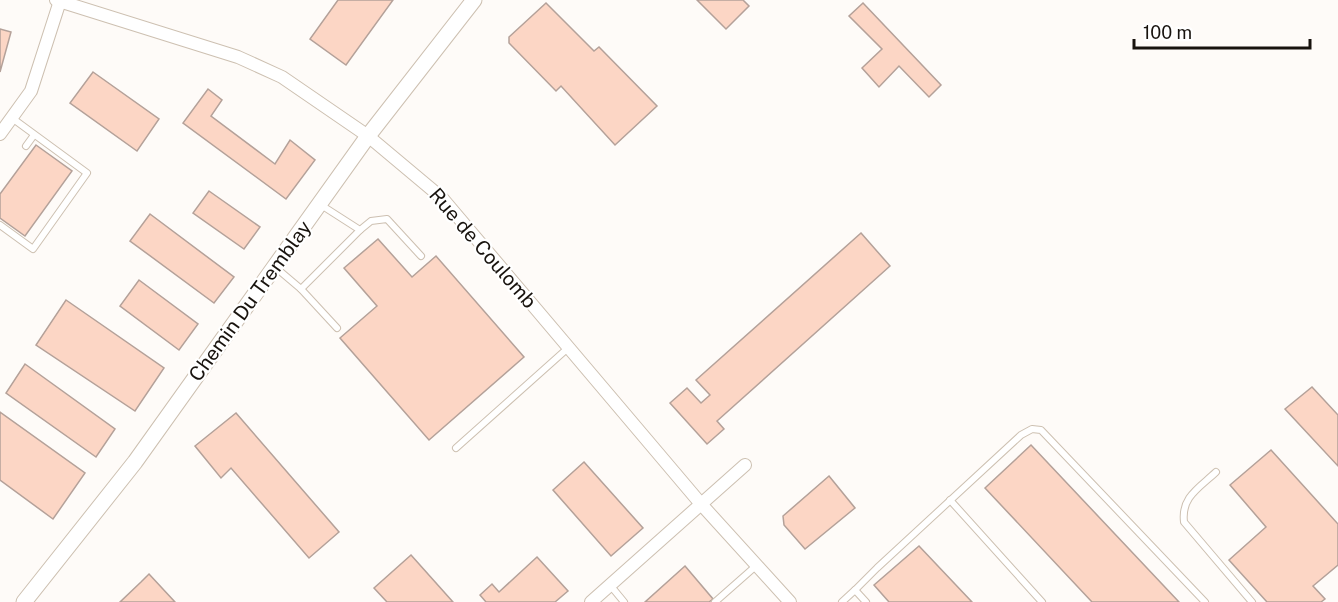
<svg xmlns="http://www.w3.org/2000/svg" width="1338" height="602" viewBox="0 0 1338 602" font-family="'Public Sans',sans-serif">
  <style>
    .building { fill: #fcd6c5; stroke: #b4a199; stroke-width: 1.5 }
    .lines { fill: none; stroke-linecap: round; stroke-linejoin: round }
    .service-casing { stroke: #cdc0b1; stroke-width: 8 }
    .minor-casing { stroke: #cdc0b1; stroke-width: 14 }
    .tertiary-casing { stroke: #cdc0b1; stroke-width: 17 }
    .service { stroke: #fff; stroke-width: 6 }
    .minor { stroke: #fff; stroke-width: 12 }
    .tertiary { stroke: #fff; stroke-width: 15 }
    .labels { text-anchor: middle; stroke-width: 4.5; stroke-linejoin: round; paint-order: stroke }
    .street-label { font-size: 20px; fill: #18130e; stroke: #fff }
  </style>
  <rect width="100%" height="100%" fill="#fefbf8"/>
  <g class="building">
    <polygon points="338,0 393,0 346,65 310,39"/>
    <polygon points="697,0 743,0 749,6 726,29"/>
    <polygon points="546,3 594,51 599,47 657,106 615,145 561,86 556,91 509,43 509,37"/>
    <polygon points="863,3 941,85 929,97 899,66 879,87 862,68 882,49 849,16"/>
    <polygon points="0,29 11,32 0,72"/>
    <polygon points="93,72 159,119 137,151 70,103"/>
    <polygon points="208,89 222,100 211,116 275,164 290,140 315,160 286,199 183,123"/>
    <polygon points="36,145 72,171 25,236 0,218 0,194"/>
    <polygon points="209,191 260,227 244,249 193,213"/>
    <polygon points="150,214 234,277 214,303 130,241"/>
    <polygon points="861,233 890,266 717,421 724,429 707,444 670,403 687,388 701,403 710,395 696,380"/>
    <polygon points="378,239 412,277 436,256 524,357 429,440 340,338 377,306 344,268"/>
    <polygon points="139,280 198,324 179,350 120,306"/>
    <polygon points="66,300 164,368 135,411 36,345"/>
    <polygon points="25,364 115,429 96,457 6,393"/>
    <polygon points="1312,387 1338,415 1338,466 1285,409"/>
    <polygon points="0,412 85,473 53,519 0,480"/>
    <polygon points="236,413 339,532 309,558 231,468 221,478 195,446"/>
    <polygon points="1031,445 1179,602 1092,602 985,488"/>
    <polygon points="1271,450 1338,524 1338,565 1313,586 1325,599 1321,602 1267,602 1229,560 1266,527 1230,485"/>
    <polygon points="584,462 643,528 611,556 553,490"/>
    <polygon points="829,476 855,508 805,549 784,525 783,516"/>
    <polygon points="919,546 972,602 889,602 874,585"/>
    <polygon points="411,555 453,602 387,602 374,588"/>
    <polygon points="537,557 568,591 555,602 486,602 480,595 492,584 499,592"/>
    <polygon points="685,566 713,599 709,602 645,602"/>
    <polygon points="149,574 175,602 120,602 141,582"/>
  </g>
  <g class="lines">
    <g class="service-casing">
      <g id="service">
        <polyline points="26,146 34,135"/>
        <polyline points="0,225 33,249 87,173 12,118"/>
        <polyline points="360,230 371,221 387,219 421,256"/>
        <polyline points="275,267 301,289 360,230 321,205"/>
        <polyline points="301,289 337,328"/>
        <polyline points="456,448 568,348"/>
        <path d="M1216,472C1199,488 1181,497 1184,522L1252,602"/>
        <polyline points="950,500 1042,602"/>
        <polyline points="610,585 624,602"/>
        <polyline points="855,590 877,568 1021,435 1032,429 1041,430 1205,602"/>
        <polyline points="715,602 757,565"/>
        <polyline points="842,602 855,590 866,602"/>
      </g>
    </g>
    <g class="minor-casing">
      <g id="minor">
        <polyline points="56,0 238,57 282,77 368,136 442,198 701,504 790,602"/>
        <polyline points="0,134 31,91 60,1"/>
        <polyline points="591,602 745,465"/>
      </g>
    </g>
    <g class="tertiary-casing">
      <polyline id="tertiary" points="24,602 135,462 368,136 474,0"/>
    </g>
    <use href="#service" class="service"/>
    <use href="#minor" class="minor"/>
    <use href="#tertiary" class="tertiary"/>
  </g>
  <g class="labels">
    <g class="street-label">
      <text transform="translate(483 248) rotate(49)" y="7">Rue de Coulomb</text>
      <text transform="translate(250 301) rotate(-54)" y="7">Chemin Du Tremblay</text>
    </g>
  </g>
  <path d="M1134 39v9h176v-9" fill="none" stroke="#18130e" stroke-width="3"/>
  <text x="1143" y="39" font-size="18" fill="#18130e" stroke="#ffffff" stroke-width="4.5" paint-order="stroke">100 m</text>
</svg>
